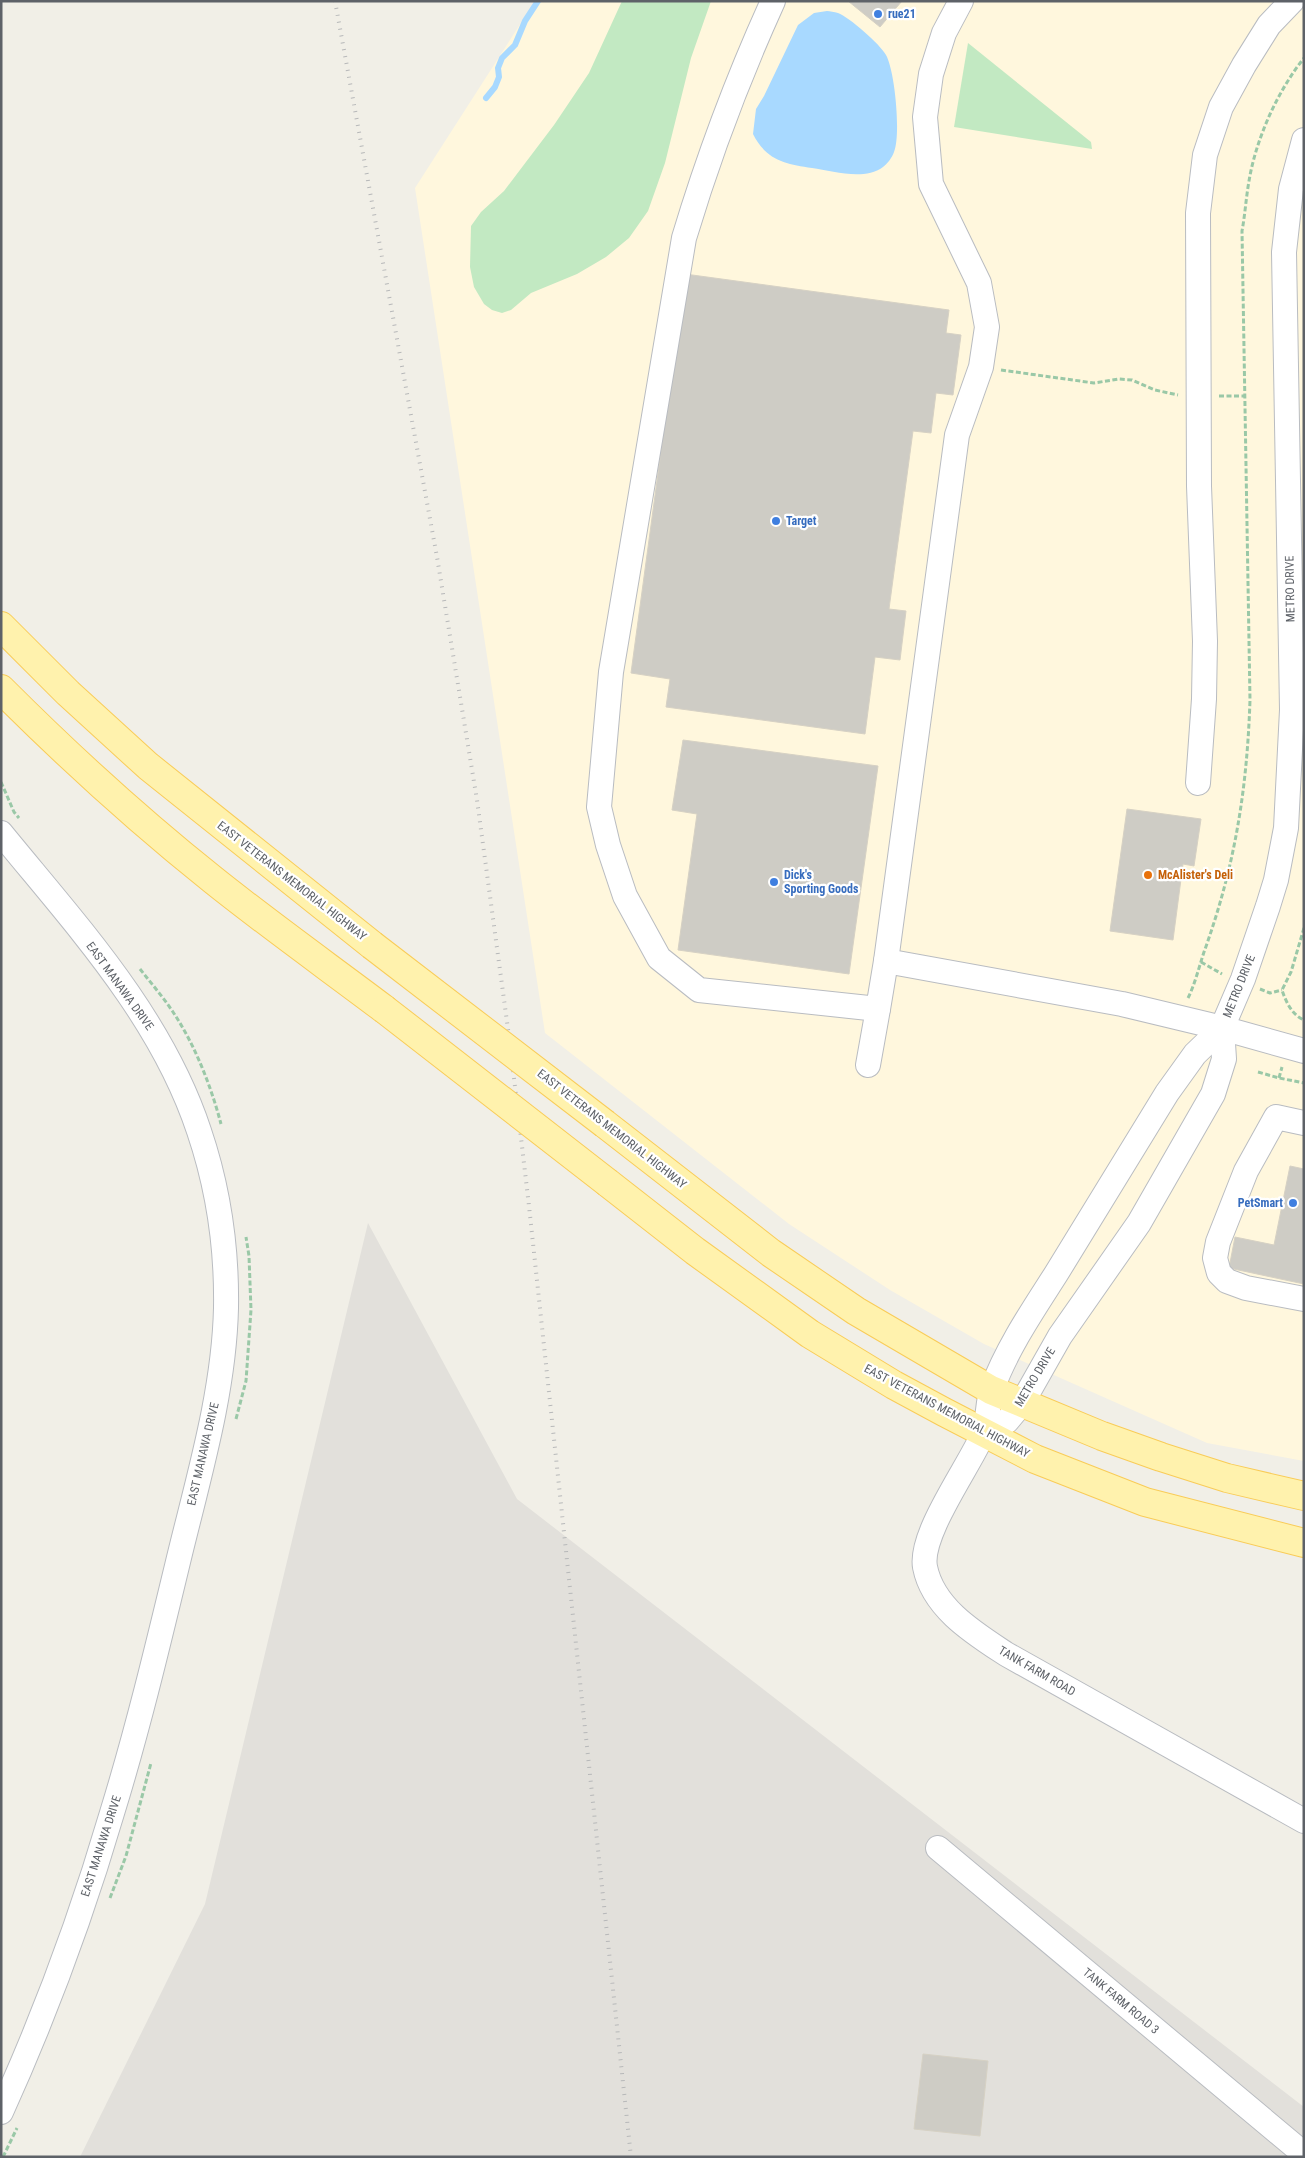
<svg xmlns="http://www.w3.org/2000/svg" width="1305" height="2158" viewBox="0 0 1305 2158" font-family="'Roboto Condensed',sans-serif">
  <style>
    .commercial { fill: #fff7dd }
    .industrial { fill: #e2e0db }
    .green { fill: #c2e9c2 }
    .water { fill: #a8d9ff }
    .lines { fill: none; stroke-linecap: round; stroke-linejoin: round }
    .stream { stroke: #a8d9ff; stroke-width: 6 }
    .building { fill: #ceccc5; stroke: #d6d1c4 }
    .minor-casing { stroke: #b9bcc1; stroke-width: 26 }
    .major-casing { stroke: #f9cc58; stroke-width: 30 }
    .path { stroke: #9ac8a7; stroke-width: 3; stroke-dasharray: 5 2.5; stroke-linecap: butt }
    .minor { stroke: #fff; stroke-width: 24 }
    .major { stroke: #fff2ad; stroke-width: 28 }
    .rail { stroke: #b7b8b9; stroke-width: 4; stroke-dasharray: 1 6; stroke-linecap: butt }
    .major-bridge-casing { stroke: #f9cc58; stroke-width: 30; stroke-linecap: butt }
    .major-bridge { stroke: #fff2ad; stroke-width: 28 }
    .shop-dot { fill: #3f7fe0; stroke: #fff; stroke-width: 2 }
    .food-dot { fill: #e8710a; stroke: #fff; stroke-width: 2 }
    .labels { text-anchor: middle; stroke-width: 4.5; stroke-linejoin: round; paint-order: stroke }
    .shop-label { font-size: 12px; font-weight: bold; fill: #366cbe; stroke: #fff; text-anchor: start }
    .street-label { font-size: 12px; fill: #5e6268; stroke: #fff }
    .food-label { font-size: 12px; font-weight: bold; fill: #c56008; stroke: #fff; text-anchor: start }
  </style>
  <rect width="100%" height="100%" fill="#f1efe7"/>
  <polygon class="commercial" points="535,1 1304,1 1304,1461 1207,1443 984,1344 890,1290 789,1224 545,1033 415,188"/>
  <polygon class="industrial" points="368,1223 517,1499 1304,2107 1304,2157 80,2157 205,1904"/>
  <g class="green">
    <polygon points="622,1 711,1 691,58 665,163 648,211 629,238 606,257 577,274 531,293 511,310 502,313 492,310 484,304 474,287 470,267 471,226 481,212 504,191 554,125 589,73"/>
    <polygon points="968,43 1091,142 1092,149 954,127"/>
  </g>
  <path class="water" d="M827,11C830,11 834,12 838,13C849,17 880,44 886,55C895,71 901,135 894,152C892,158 887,164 883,167C864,181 833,171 812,168C785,164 766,160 753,134L756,109L764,96L798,25L814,13Z"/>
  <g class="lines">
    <polyline class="stream" points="486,98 495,87 499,77 498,68 502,58 515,45 525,21 538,1"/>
  </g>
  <g class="building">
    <polygon points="848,1 902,1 880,27"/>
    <polygon points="685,274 949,310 946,333 961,335 953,395 936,393 931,433 913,431 889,609 906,611 900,660 875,657 865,734 666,707 670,679 631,673"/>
    <polygon points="683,740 878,766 849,974 678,950 697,814 672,810"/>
    <polygon points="1127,809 1201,819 1194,866 1183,864 1173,940 1110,931"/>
    <polygon points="1290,1166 1304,1169 1304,1284 1229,1268 1235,1237 1274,1245"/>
    <polygon points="923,2054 988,2061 980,2136 914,2129"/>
  </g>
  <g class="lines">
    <g class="minor-casing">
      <g id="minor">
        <path d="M773,1C738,78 708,158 684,238L611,672L599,807L608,845L625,896L659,958L699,990L878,1009L886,961L1122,1004L1222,1028L1304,1051"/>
        <path d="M1304,140L1291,189L1284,252L1292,710L1286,828L1276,880L1268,906L1243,979L1222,1028L1195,1054L1167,1093C1130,1153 1093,1213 1056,1274C1033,1310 1007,1348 992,1389C987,1403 989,1420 983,1434C970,1465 919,1534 925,1567C933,1608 974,1633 1006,1654L1304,1821"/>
        <polyline points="1198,783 1204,699 1205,641 1199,486 1198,213 1205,155 1221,107 1244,65 1269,25 1292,1"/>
        <path d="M1,833C76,925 161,1016 199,1131C218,1187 227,1248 226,1308C224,1395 197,1482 177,1566C157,1649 137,1732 112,1813C82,1915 45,2015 1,2112"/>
        <polyline points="886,961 957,435 981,367 987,327 979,283 931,184 925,117 931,74 944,33 961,1"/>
        <polyline points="868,1065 878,1009"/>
        <polyline points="1304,1123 1276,1117 1246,1171 1218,1242 1215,1258 1219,1273 1227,1281 1246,1288 1304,1299"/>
        <polyline points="984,1433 1007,1421 1022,1403 1060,1336 1139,1223 1213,1094 1224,1059 1222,1028"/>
        <polyline points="938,1848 1304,2154"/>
      </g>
    </g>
    <g class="major-casing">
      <g id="major">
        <polyline points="1,626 68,693 148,766 372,945"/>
        <path d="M1,689C68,756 138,820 212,879C268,924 327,966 384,1009"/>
        <polyline points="605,1124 771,1253 856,1311 991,1390 1102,1436 1161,1457 1227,1478 1304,1496"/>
        <polyline points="608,1183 695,1251 810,1334 894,1385 944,1412 1035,1459 1145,1502 1304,1543"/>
      </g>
    </g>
    <g class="path">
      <polyline points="1001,370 1094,383 1119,379 1132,380 1155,390 1178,395"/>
      <polyline points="1219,396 1244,396"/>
      <polyline points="1,782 14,812 19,818"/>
      <path d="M1304,928L1291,972L1282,990C1286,1002 1292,1015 1304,1020"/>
      <polyline points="1201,962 1222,974"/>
      <path d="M140,969C151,983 163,997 173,1012C195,1045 211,1086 221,1124"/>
      <polyline points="1260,989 1270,993 1282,990"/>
      <path d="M1188,998C1195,984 1199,967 1204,952C1235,866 1247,790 1250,700L1242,231C1245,215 1246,198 1249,181C1256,139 1277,92 1304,58"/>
      <polyline points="1258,1072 1279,1078 1304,1083"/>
      <polyline points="1279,1078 1282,1067"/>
      <polyline points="236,1419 246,1381 251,1310 249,1256 246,1237"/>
      <polyline points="110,1898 126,1856 151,1763"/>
      <polyline points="3,2157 17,2128"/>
    </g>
    <use href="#minor" class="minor"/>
    <use href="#major" class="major"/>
    <polyline class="rail" points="335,1 437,557 477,800 510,1044 529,1206 631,2157"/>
    <g class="major-bridge-casing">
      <g id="major-bridge">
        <polyline points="372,945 605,1124"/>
        <polyline points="384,1009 608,1183"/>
      </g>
    </g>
    <use href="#major-bridge" class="major-bridge"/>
  </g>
  <g class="shop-dot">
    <circle cx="878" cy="14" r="5"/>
    <circle cx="776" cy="521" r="5"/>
    <circle cx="774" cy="882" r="5"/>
    <circle cx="1293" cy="1203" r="5"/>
  </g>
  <circle class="food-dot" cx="1148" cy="875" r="5"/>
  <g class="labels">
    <g class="shop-label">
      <text x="888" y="18">rue21</text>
      <text x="786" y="525">Target</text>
      <text x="784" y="879">Dick's<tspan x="784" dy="14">Sporting Goods</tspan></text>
      <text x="1283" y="1207" text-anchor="end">PetSmart</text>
    </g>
    <g class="street-label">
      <text transform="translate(1290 589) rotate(-91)" y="4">METRO DRIVE</text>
      <text transform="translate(292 881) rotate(38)" y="4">EAST VETERANS MEMORIAL HIGHWAY</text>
      <text transform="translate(120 986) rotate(54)" y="4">EAST MANAWA DRIVE</text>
      <text transform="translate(1239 986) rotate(-68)" y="4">METRO DRIVE</text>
      <text transform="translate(612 1129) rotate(38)" y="4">EAST VETERANS MEMORIAL HIGHWAY</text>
      <text transform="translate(1035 1377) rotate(-59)" y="4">METRO DRIVE</text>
      <text transform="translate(947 1411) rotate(28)" y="4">EAST VETERANS MEMORIAL HIGHWAY</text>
      <text transform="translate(203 1454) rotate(-77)" y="4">EAST MANAWA DRIVE</text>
      <text transform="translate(1037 1671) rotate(30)" y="4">TANK FARM ROAD</text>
      <text transform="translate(101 1846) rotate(-72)" y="4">EAST MANAWA DRIVE</text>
      <text transform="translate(1121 2001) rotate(40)" y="4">TANK FARM ROAD 3</text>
    </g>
    <g class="food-label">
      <text x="1158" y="879">McAlister's Deli</text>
    </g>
  </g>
  <rect width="1305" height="2158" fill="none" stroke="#5e6268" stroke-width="5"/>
</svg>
